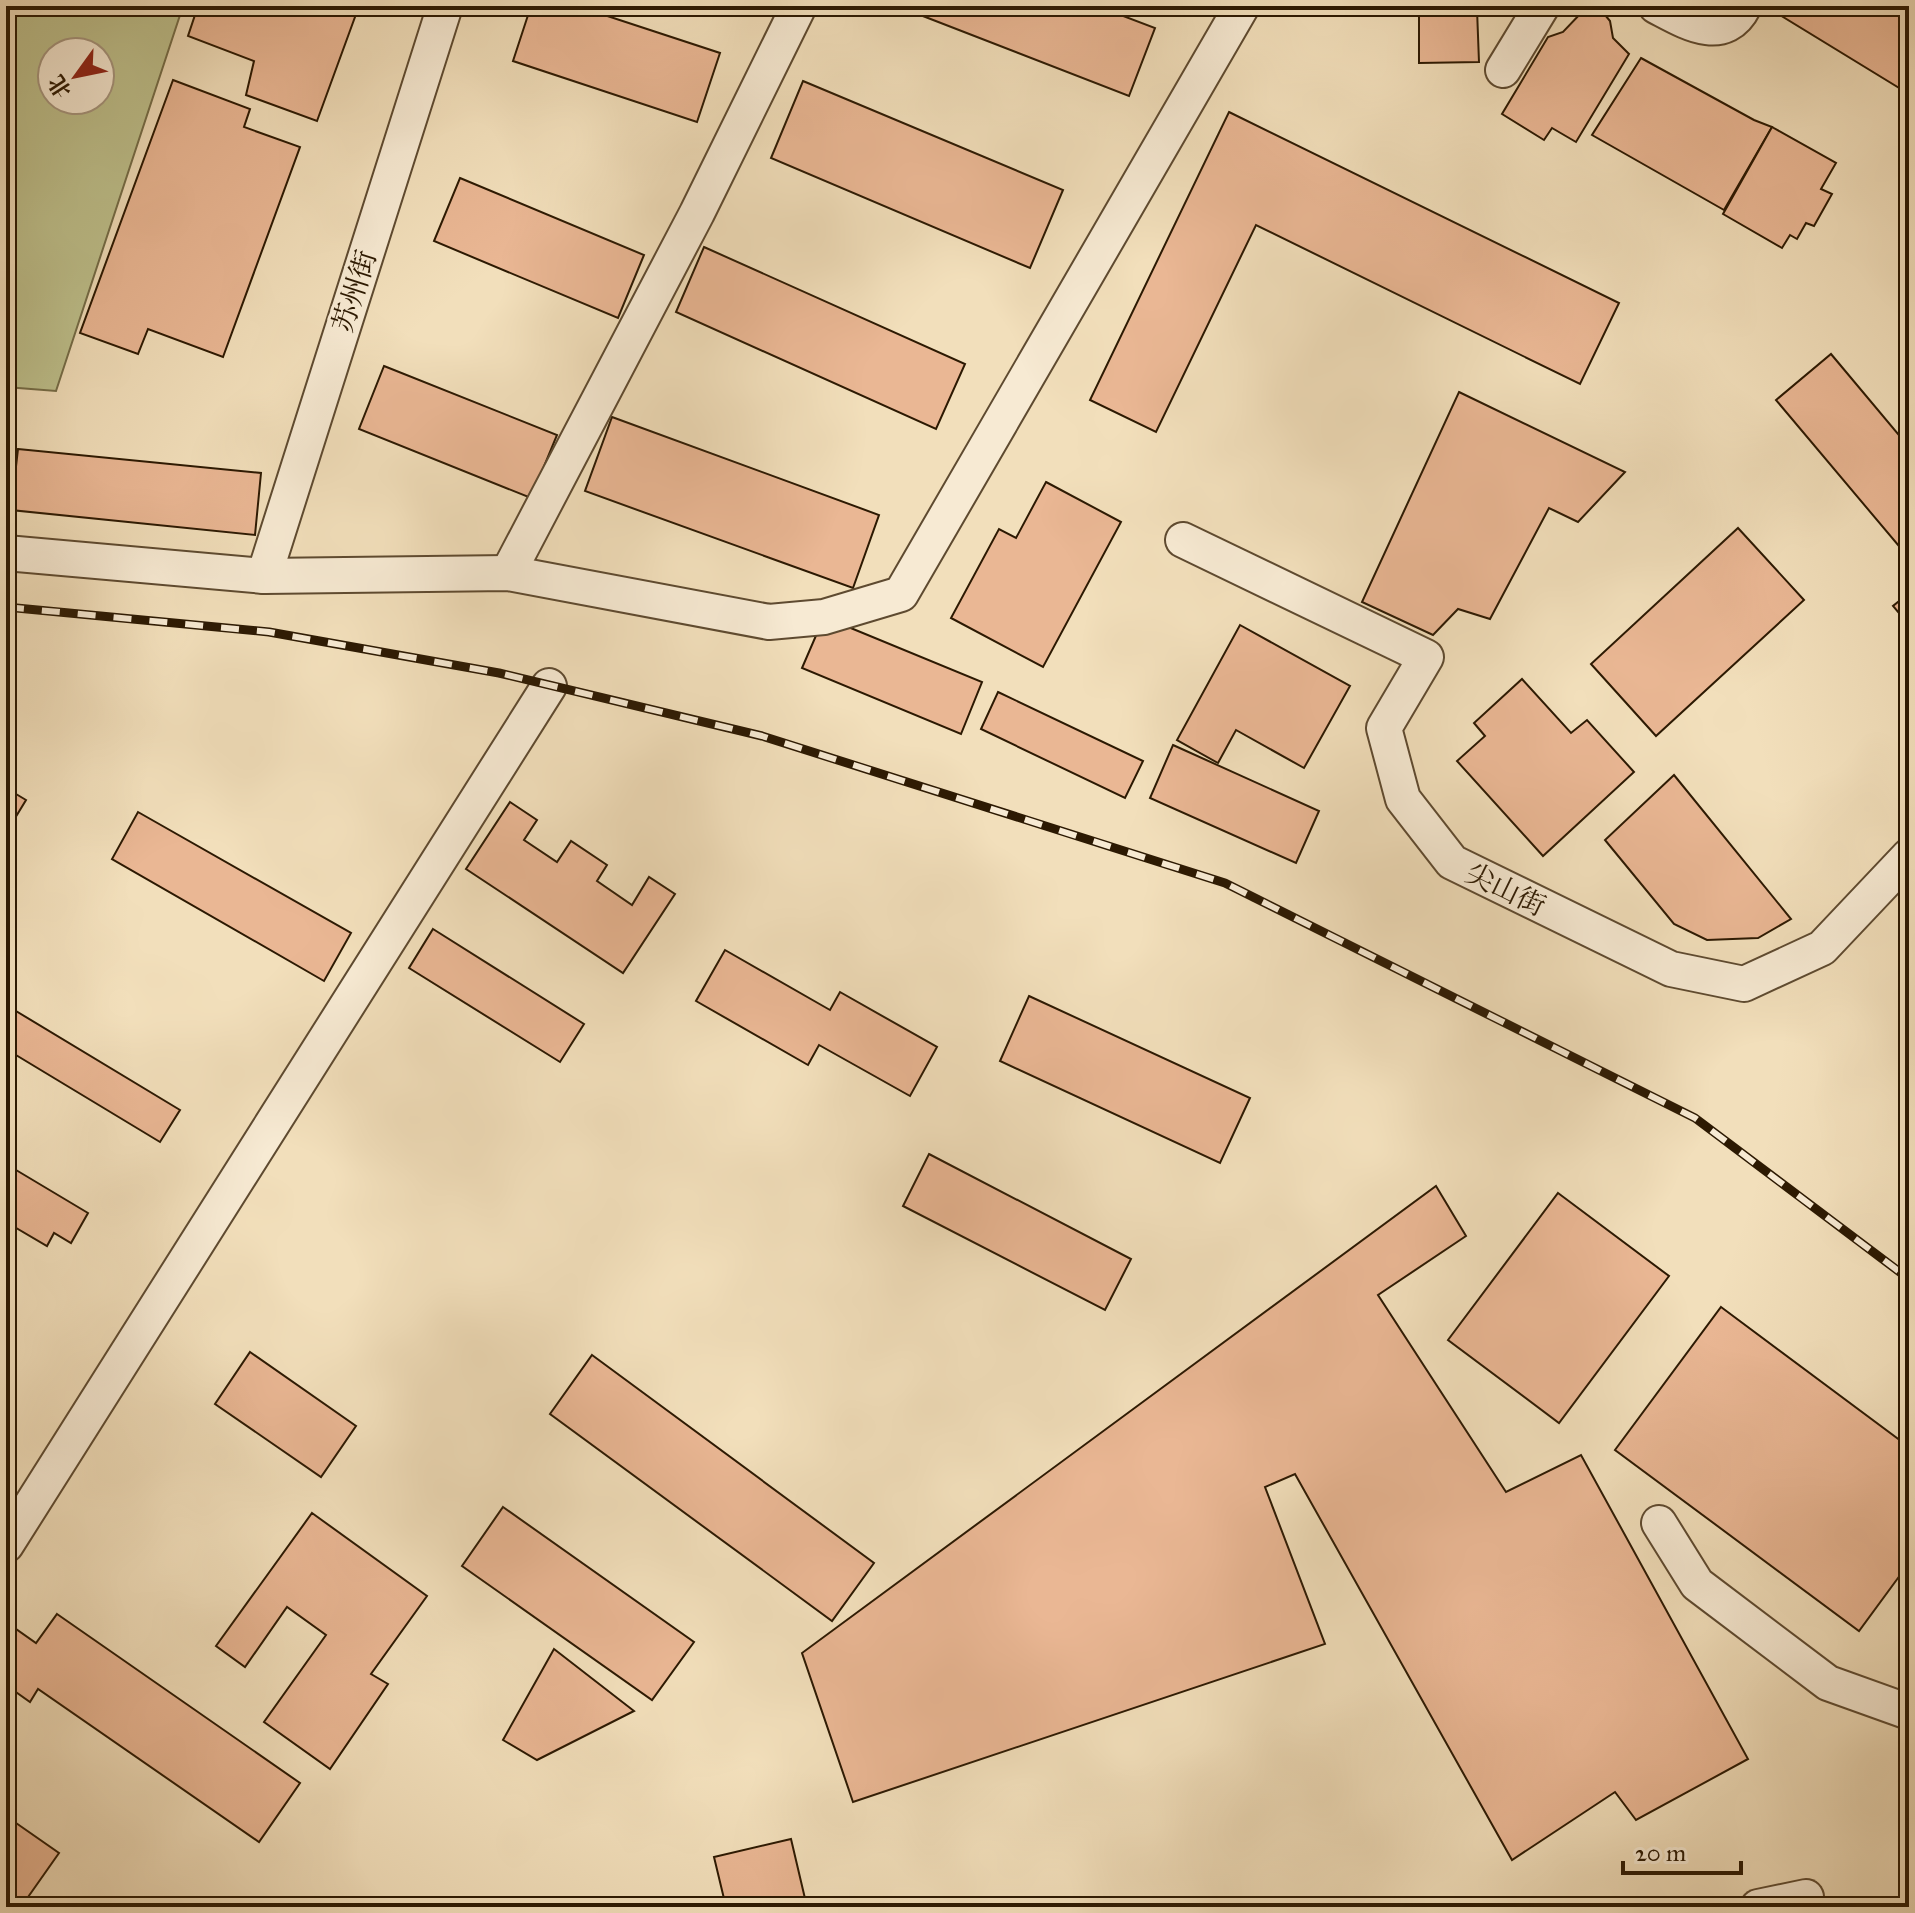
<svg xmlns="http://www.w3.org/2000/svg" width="1915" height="1913" viewBox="0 0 1915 1913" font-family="'IM FELL Great Primer','Noto Serif SC',serif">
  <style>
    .green { fill: #bec18d; stroke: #756d48; stroke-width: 2; fill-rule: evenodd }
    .building { fill: #eab794; stroke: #2c1902; stroke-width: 2 }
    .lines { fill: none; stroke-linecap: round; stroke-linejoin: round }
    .street-casing { stroke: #5e4a30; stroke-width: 38 }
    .street { stroke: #f7ead3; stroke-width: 34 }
    .rail-casing { stroke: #2c1902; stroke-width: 9 }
    .rail { stroke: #f7ead3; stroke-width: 6; stroke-dasharray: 18; stroke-linecap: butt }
    .labels { text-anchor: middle; stroke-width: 6; stroke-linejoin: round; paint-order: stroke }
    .street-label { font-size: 28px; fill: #2c1902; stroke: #f7ead3 }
  </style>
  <rect width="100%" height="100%" fill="#f2dfbb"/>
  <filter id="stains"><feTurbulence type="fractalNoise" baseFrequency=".0025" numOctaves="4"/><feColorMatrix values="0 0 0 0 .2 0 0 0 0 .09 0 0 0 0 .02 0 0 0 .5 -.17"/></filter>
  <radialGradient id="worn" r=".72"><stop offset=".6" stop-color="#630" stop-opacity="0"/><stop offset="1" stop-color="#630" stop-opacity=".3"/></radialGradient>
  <path class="green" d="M6,6H183L56,391L6,387ZM52,52H100V100H52Z"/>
  <g class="building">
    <polygon points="198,6 359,6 317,121 246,95 254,61 188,36"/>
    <polygon points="531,6 577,6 720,53 697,122 513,61"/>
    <polygon points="897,6 1097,6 1155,28 1129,96"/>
    <polygon points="1411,6 1482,6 1477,9 1479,62 1419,63 1419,10"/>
    <polygon points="1765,6 1909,6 1909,94"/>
    <polygon points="1601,10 1610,21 1613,38 1629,54 1576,142 1552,128 1544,140 1502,114 1548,37 1563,32 1582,12"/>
    <polygon points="1641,58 1754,120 1772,127 1724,210 1592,135"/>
    <polygon points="173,80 250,109 244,127 300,147 223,357 148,329 138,354 80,333"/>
    <polygon points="803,81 1063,190 1030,268 771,158"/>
    <polygon points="1229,112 1619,303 1580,384 1256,225 1156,432 1090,400"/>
    <polygon points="1772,127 1836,163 1821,189 1832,194 1814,226 1806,223 1797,239 1790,235 1782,248 1723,214"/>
    <polygon points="460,178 644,255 618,318 434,241"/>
    <polygon points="704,247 965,364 936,429 676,312"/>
    <polygon points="1831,354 1909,447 1909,558 1776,400"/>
    <polygon points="384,366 557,435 531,498 359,429"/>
    <polygon points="1459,392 1625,472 1578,522 1549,508 1490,619 1458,609 1433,635 1362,602"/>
    <polygon points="612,417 879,515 853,588 585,491"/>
    <polygon points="18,449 261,473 255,535 11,510"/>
    <polygon points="1046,482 1121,522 1043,667 951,618 999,529 1016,538"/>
    <polygon points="1738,528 1804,600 1656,736 1591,664"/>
    <polygon points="1909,593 1909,625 1893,606"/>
    <polygon points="824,617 982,682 961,734 802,668"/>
    <polygon points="1240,625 1350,686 1304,768 1236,730 1218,763 1177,740"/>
    <polygon points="1522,679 1571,733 1587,720 1634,772 1543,856 1457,761 1485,736 1474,723"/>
    <polygon points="998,692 1143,761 1125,798 981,729"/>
    <polygon points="1173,745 1319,811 1296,863 1150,798"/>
    <polygon points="1674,775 1791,919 1758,938 1707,940 1674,924 1605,840"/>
    <polygon points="6,788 26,800 6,833"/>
    <polygon points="510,802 537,820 524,840 557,862 571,841 607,865 597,881 632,905 649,877 675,894 623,973 466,869"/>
    <polygon points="138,812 351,933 324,981 112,859"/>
    <polygon points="433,929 584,1024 560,1062 409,968"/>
    <polygon points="725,950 830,1010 840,992 937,1047 910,1096 819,1045 808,1065 696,1001"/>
    <polygon points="1029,996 1250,1098 1220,1163 1000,1061"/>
    <polygon points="6,1005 180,1110 160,1142 6,1049"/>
    <polygon points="929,1154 1131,1259 1105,1310 903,1206"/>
    <polygon points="6,1164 88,1213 71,1243 54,1233 47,1246 6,1222"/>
    <polygon points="1436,1186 1466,1236 1378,1295 1506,1492 1581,1455 1748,1759 1636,1820 1615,1792 1512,1860 1295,1474 1265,1487 1325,1644 853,1802 802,1653"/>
    <polygon points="1558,1193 1669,1276 1559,1423 1448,1340"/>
    <polygon points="1721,1307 1909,1447 1909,1563 1859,1631 1615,1450"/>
    <polygon points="250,1352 356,1426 321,1477 215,1404"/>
    <polygon points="592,1355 874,1563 832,1621 550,1414"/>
    <polygon points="503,1507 694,1642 652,1700 462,1566"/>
    <polygon points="312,1513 427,1596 371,1674 388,1684 330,1769 264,1722 326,1635 287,1607 245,1667 216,1646"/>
    <polygon points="57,1614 300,1783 259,1842 38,1689 30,1702 6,1685 6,1622 36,1643"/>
    <polygon points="554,1649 634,1711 537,1760 503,1740"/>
    <polygon points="6,1816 59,1853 21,1907 12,1907 6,1902"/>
    <polygon points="791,1839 807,1907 726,1907 714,1857"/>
    <polygon points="382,1899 385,1907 355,1907"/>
  </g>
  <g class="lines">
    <g class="street-casing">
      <g id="street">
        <path d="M1656,6C1685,21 1724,46 1744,6"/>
        <polyline points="1503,70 1542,6"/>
        <polyline points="1183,540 1426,657 1384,728 1403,799 1452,862 1671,969 1744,984 1822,948 1909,856"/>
        <polyline points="6,553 264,576 508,573 769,622 824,617 901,594 1242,6"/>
        <polyline points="508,573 697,213 799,6"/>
        <polyline points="264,576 445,6"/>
        <polyline points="1659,1523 1697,1584 1828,1683 1909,1712"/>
        <polyline points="6,1545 549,686"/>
        <polyline points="1758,1907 1806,1897"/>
      </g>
    </g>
    <use href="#street" class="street"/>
    <g class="rail-casing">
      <polyline id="rail" points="6,607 269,632 499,673 762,736 1225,883 1695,1118 1909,1279"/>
    </g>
    <use href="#rail" class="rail"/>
  </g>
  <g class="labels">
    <g class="street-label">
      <text transform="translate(354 291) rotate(-72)" y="10">苏州街</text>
      <text transform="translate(1506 889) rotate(26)" y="10">尖山街</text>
    </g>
  </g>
  <rect width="1915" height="1913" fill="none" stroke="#f2dfbb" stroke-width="32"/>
  <rect x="8" y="8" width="1899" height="1897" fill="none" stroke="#2c1902" stroke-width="4"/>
  <rect x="16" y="16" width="1883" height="1881" fill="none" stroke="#2c1902" stroke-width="2"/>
  <g transform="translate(76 76) rotate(237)"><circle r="38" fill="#f7ead3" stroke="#a6967f" stroke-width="2"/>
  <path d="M0-6L14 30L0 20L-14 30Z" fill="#8f2418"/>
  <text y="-12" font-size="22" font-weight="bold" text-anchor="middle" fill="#2c1902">北</text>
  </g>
  <path d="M1623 1861v12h118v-12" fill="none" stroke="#2c1902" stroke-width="4"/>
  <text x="1635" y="1861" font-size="24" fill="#2c1902" stroke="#f7ead3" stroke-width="6" paint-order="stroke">20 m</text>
  <rect width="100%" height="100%" filter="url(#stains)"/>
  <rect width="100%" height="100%" fill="url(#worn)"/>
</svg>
